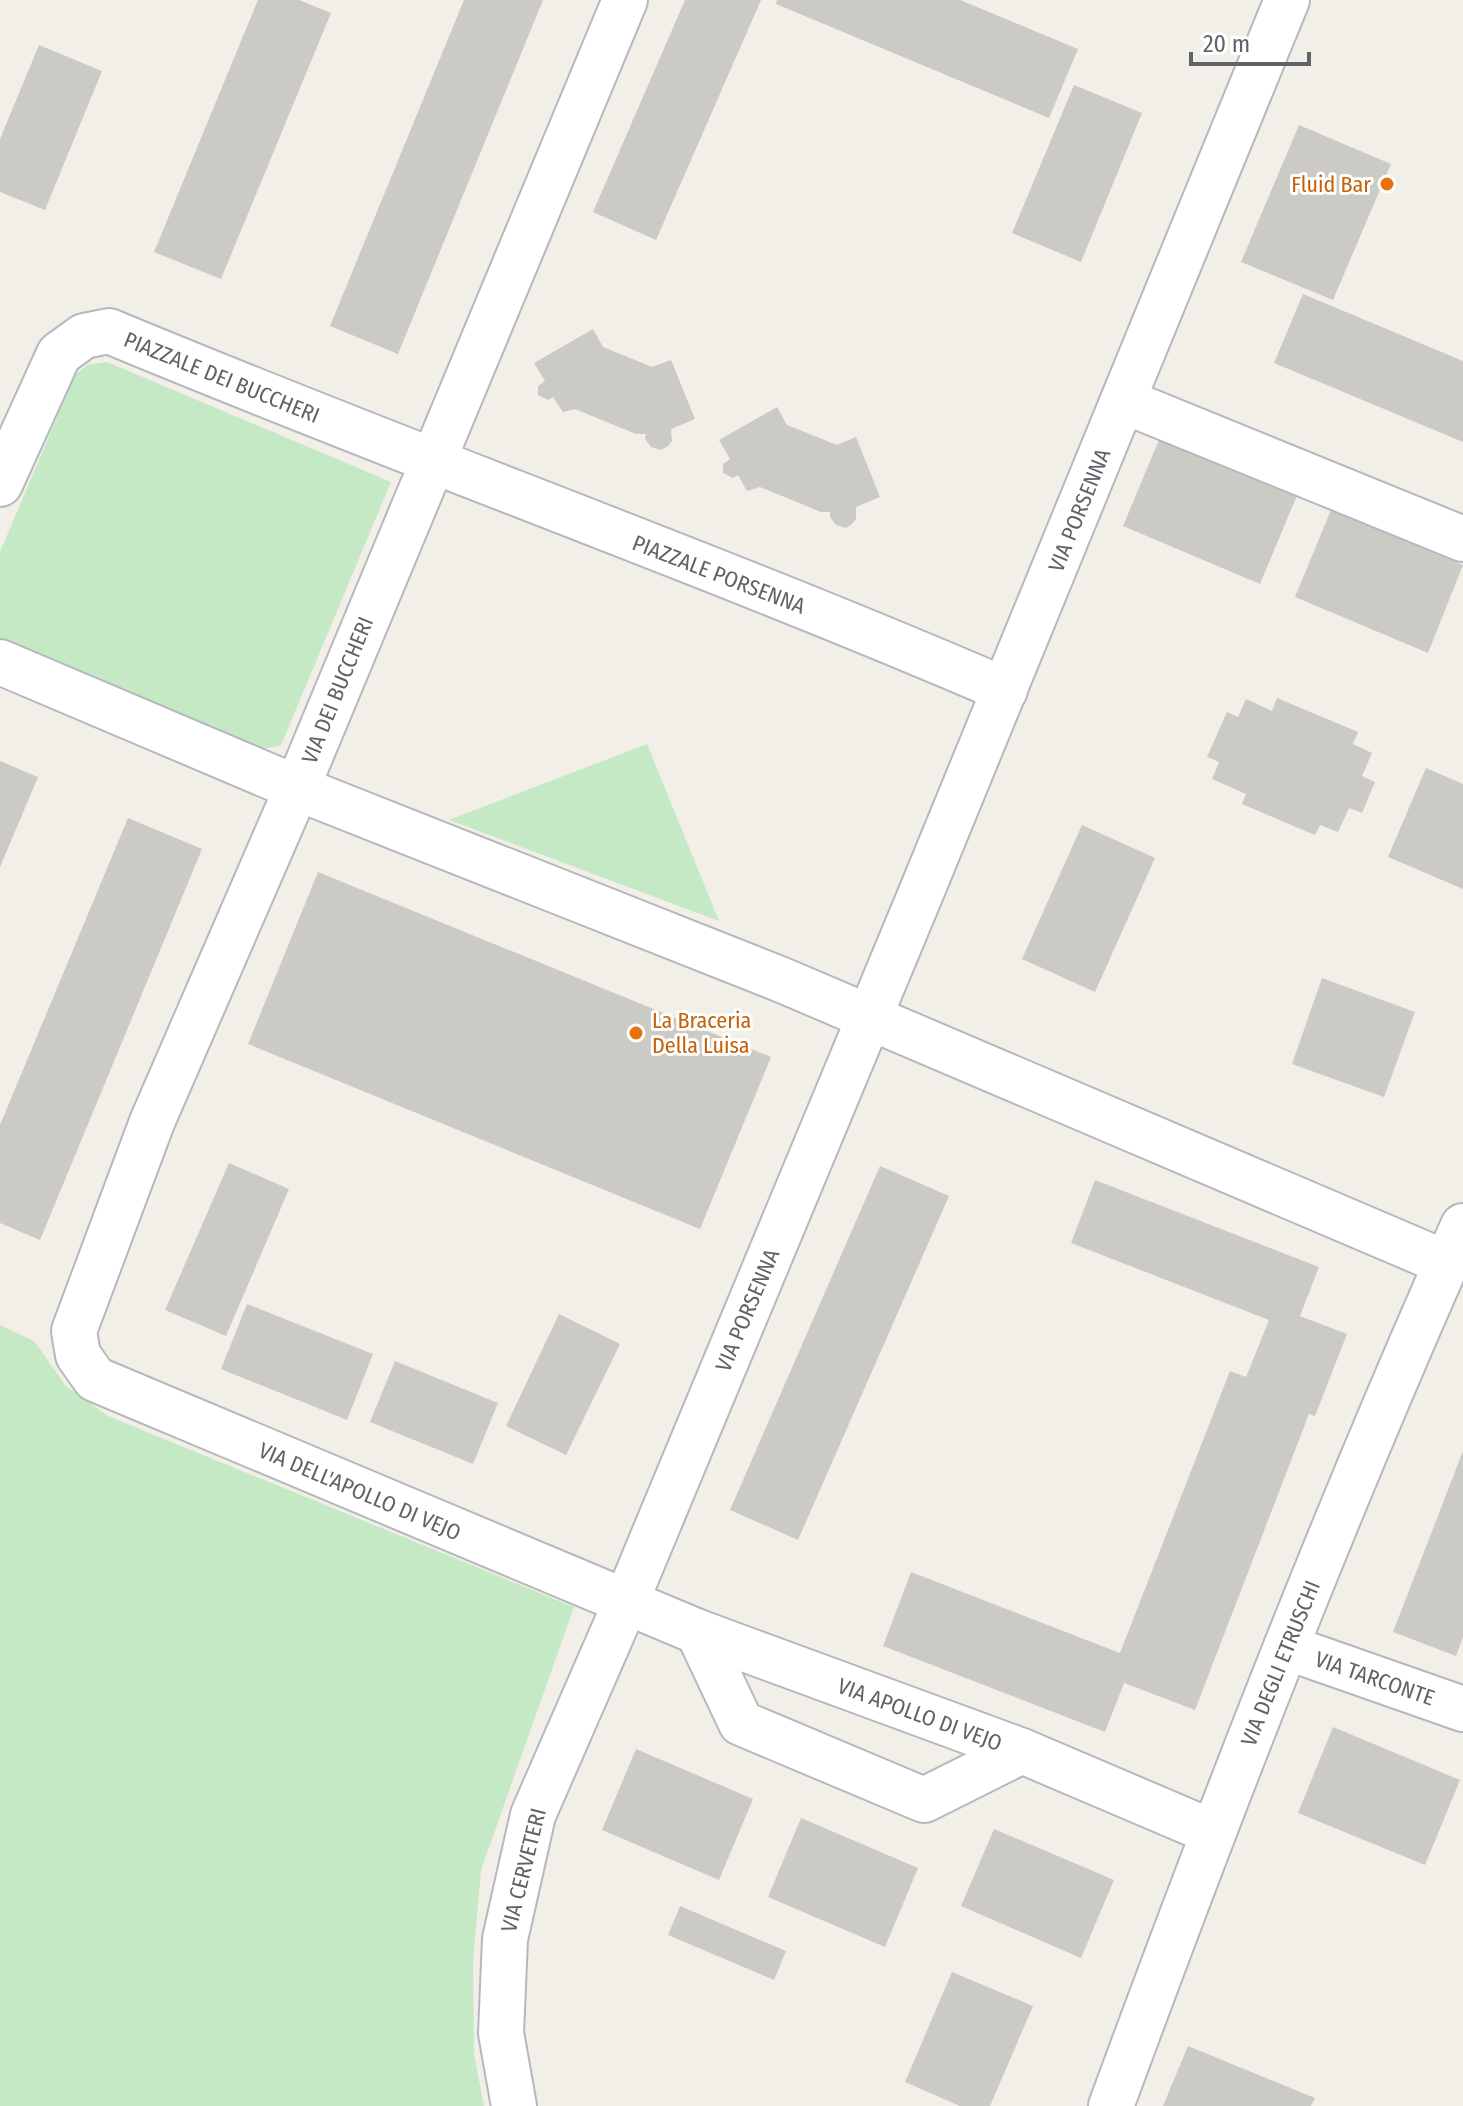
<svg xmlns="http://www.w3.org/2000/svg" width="1463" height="2106" viewBox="0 0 1463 2106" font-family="'Fira Sans Condensed',sans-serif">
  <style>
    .green { fill: #c5e8c5 }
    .building { fill: #cccac5 }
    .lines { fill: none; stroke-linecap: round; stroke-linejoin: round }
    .minor-casing { stroke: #b5b8bc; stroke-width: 48 }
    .minor { stroke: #fff; stroke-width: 44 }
    .food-dot { fill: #e8710a; stroke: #fff; stroke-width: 3 }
    .labels { text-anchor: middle; stroke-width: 6; stroke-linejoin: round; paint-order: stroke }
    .food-label { font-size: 22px; fill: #c56008; stroke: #fff; text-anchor: end }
    .street-label { font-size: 22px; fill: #5f6368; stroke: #fff }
  </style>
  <rect width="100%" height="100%" fill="#f1efe8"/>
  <g class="green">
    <polygon points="107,362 391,482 281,745 259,750 0,643 0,552 75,375 87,365"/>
    <polygon points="647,744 719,921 449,820"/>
    <polygon points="0,1325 34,1341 66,1386 108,1416 574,1607 481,1870 473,1961 474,2054 484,2106 0,2106"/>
  </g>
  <g class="building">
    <polygon points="258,0 299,0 331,13 221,279 154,252"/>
    <polygon points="464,0 543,0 398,354 330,326"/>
    <polygon points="685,0 761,0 656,240 593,212"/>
    <polygon points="777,0 960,0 1078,49 1049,118 776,4"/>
    <polygon points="39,45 102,71 45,210 0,192 0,139"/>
    <polygon points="1074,85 1142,113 1081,262 1012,233"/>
    <polygon points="1299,125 1391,164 1333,300 1241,262"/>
    <polygon points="1303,294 1463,361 1463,442 1274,363"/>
    <polygon points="593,329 603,347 652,367 671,360 695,419 671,429 672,441 668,446 661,450 651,447 645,439 646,434 636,434 575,409 563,412 553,397 548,400 538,395 538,386 545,381 534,363"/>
    <polygon points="777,407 787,425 837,445 856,437 880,497 856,507 856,519 852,524 846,528 836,525 830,517 830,512 821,512 760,487 747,491 738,475 733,478 723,473 723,464 730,459 719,440"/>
    <polygon points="1161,435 1298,493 1260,584 1123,526"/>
    <polygon points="1331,510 1463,565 1428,653 1295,597"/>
    <polygon points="1277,698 1358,732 1353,744 1372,753 1362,776 1375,782 1362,813 1349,808 1338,832 1320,825 1315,835 1242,804 1246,794 1212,779 1219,762 1207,757 1227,712 1238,717 1246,699 1272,711"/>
    <polygon points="0,761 38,777 0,867"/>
    <polygon points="1426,768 1463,784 1463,889 1388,857"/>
    <polygon points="128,818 202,849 40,1240 0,1223 0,1125"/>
    <polygon points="1082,825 1155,858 1095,992 1022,959"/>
    <polygon points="318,872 771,1057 700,1229 248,1044"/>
    <polygon points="1322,978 1415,1012 1384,1097 1292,1064"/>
    <polygon points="229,1163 289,1189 226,1336 165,1310"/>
    <polygon points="880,1166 949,1196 798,1540 730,1510"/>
    <polygon points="1095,1180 1319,1267 1300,1316 1347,1334 1315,1416 1309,1414 1195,1710 1124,1683 1105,1732 883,1646 911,1572 1120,1653 1230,1371 1246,1377 1269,1320 1071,1243"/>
    <polygon points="247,1304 373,1354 347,1420 221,1369"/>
    <polygon points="559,1314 620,1344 566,1455 506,1426"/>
    <polygon points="395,1361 498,1403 473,1464 370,1422"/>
    <polygon points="1463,1451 1463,1637 1456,1656 1393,1632"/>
    <polygon points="1333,1727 1460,1780 1425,1865 1298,1813"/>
    <polygon points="636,1749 753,1799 719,1880 602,1830"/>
    <polygon points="801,1818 918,1868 885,1947 768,1897"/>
    <polygon points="994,1829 1114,1880 1081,1958 961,1906"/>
    <polygon points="680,1906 786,1951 774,1980 668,1935"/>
    <polygon points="952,1972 1033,2006 990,2106 960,2106 905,2082"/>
    <polygon points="1188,2046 1315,2098 1311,2106 1163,2106"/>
  </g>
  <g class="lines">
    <g class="minor-casing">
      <g id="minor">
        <polyline points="625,0 297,788 152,1122 74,1331 78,1355 95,1379 698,1632 1022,1751 1212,1832"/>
        <polyline points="1124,401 1463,539"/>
        <path d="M0,484L59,354L84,336L109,331C406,455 710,563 1005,690"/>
        <polyline points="0,662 297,788 782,980 1446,1263"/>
        <polyline points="698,1632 741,1723 924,1800 1022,1751"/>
        <polyline points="1286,1647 1463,1709"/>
        <polyline points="514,2106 501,2033 505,1939 533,1815 626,1602 921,893 1287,0"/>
        <path d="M1111,2106C1220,1810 1334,1515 1463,1226"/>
      </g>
    </g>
    <use href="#minor" class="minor"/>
  </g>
  <g class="food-dot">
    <circle cx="1387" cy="184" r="8"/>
    <circle cx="636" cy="1033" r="8"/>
  </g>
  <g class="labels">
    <g class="food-label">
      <text x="1371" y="192">Fluid Bar</text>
      <text x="652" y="1028" text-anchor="start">La Braceria<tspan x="652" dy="25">Della Luisa</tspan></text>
    </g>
    <g class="street-label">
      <text transform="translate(222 377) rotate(22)" y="8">PIAZZALE DEI BUCCHERI</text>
      <text transform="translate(1079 510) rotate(-68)" y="8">VIA PORSENNA</text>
      <text transform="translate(719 574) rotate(21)" y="8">PIAZZALE PORSENNA</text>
      <text transform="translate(337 690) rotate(-68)" y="8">VIA DEI BUCCHERI</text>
      <text transform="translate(747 1310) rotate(-67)" y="8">VIA PORSENNA</text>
      <text transform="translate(360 1491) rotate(23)" y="8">VIA DELL'APOLLO DI VEJO</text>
      <text transform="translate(1280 1663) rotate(-68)" y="8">VIA DEGLI ETRUSCHI</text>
      <text transform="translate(1375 1678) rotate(19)" y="8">VIA TARCONTE</text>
      <text transform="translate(920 1714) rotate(20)" y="8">VIA APOLLO DI VEJO</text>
      <text transform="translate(523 1870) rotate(-76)" y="8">VIA CERVETERI</text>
    </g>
  </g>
  <path d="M1191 52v12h118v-12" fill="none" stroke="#5f6368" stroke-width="4"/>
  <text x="1203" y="52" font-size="24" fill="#5f6368" stroke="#ffffff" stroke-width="6" paint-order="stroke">20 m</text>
</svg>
